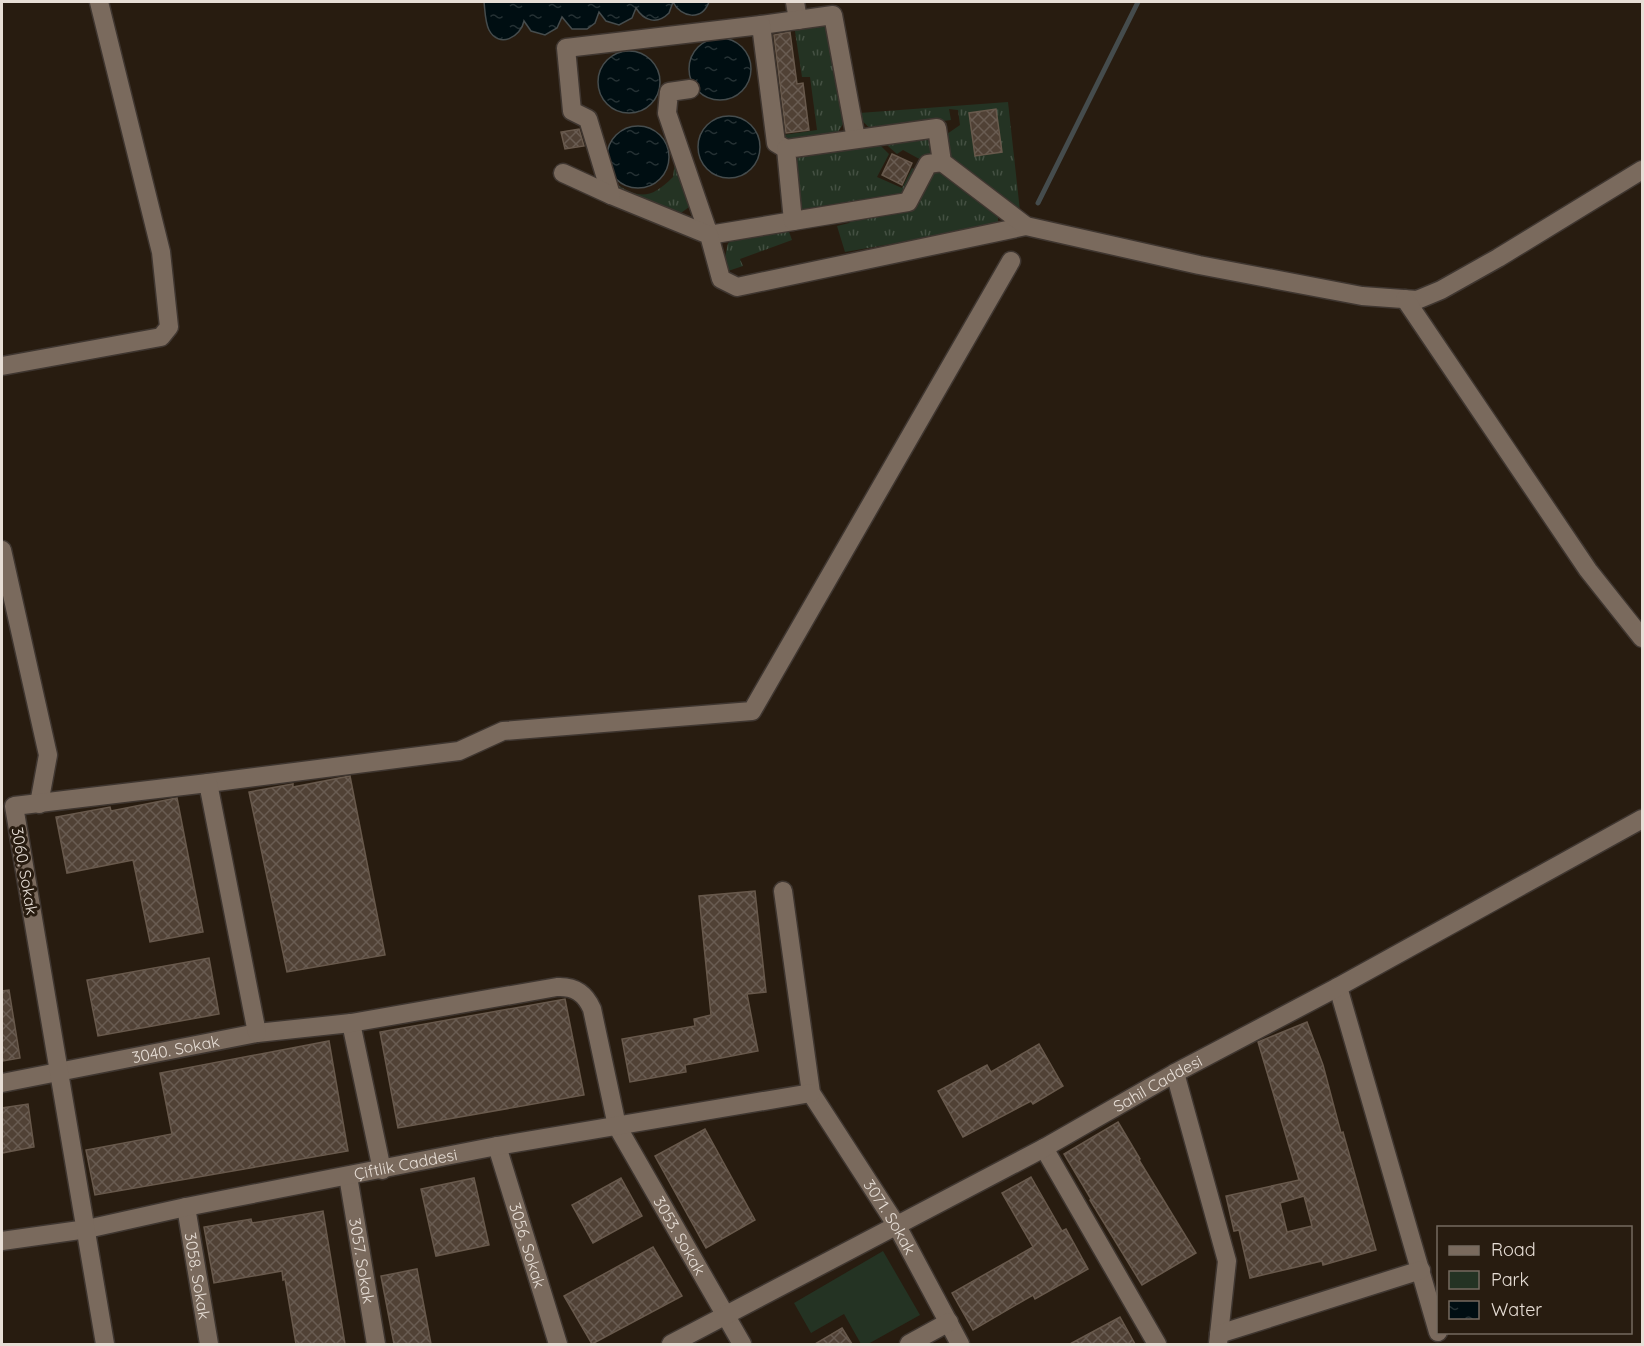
<svg xmlns="http://www.w3.org/2000/svg" width="1644" height="1346" viewBox="0 0 1644 1346" font-family="Quicksand,sans-serif">
  <style>
    .grass { fill: url(#grass-tufts) }
    .green { fill: #243323 }
    .water { fill: url(#water-ripples); stroke: #454c4d; stroke-width: 1.5 }
    .lines { fill: none; stroke-linecap: round; stroke-linejoin: round }
    .stream { stroke: #454c4d; stroke-width: 5 }
    .building { fill: url(#building-cross-hatch); stroke: #68594c; stroke-width: 1.5; fill-rule: evenodd }
    .minor-casing { stroke: #3f3630; stroke-width: 21 }
    .minor { stroke: #7a6a5d; stroke-width: 18 }
    .labels { text-anchor: middle; stroke-width: 6; stroke-linejoin: round; paint-order: stroke }
    .street-label { font-size: 16px; fill: #e7ded6; stroke: #281c10 }
  </style>
  <defs>
    <pattern id="grass-tufts" width="24" height="20" patternUnits="userSpaceOnUse" patternTransform="scale(1.5)"><rect width="24" height="20" fill="#243323"/><path d="M3 7l-1-3M5 7V3M7 7l1-3M15 17l-1-3M17 17v-4M19 17l1-3" fill="none" stroke="#445042"/></pattern>
    <pattern id="water-ripples" width="26" height="14" patternUnits="userSpaceOnUse" patternTransform="scale(1.5)"><rect width="26" height="14" fill="#000e12"/><path d="M2 4q2-2 4 0t4 0M15 11q2-2 4 0t4 0" fill="none" stroke="#253134"/></pattern>
    <pattern id="building-cross-hatch" width="8" height="8" patternUnits="userSpaceOnUse" patternTransform="scale(1.5)"><rect width="8" height="8" fill="#504135"/><path d="M0 0l8 8M0 8l8-8" fill="none" stroke="#695c52"/></pattern>
  </defs>
  <rect width="100%" height="100%" fill="#281c10"/>
  <g class="grass">
    <polygon points="815,22 827,27 843,124 838,132 787,140 783,135 817,130 810,77 802,77 794,25"/>
    <polygon points="1008,102 1020,211 951,164 947,134 960,125 958,110 949,109 951,120 872,130 860,119 859,113"/>
    <polygon points="926,135 934,140 936,152 923,161 903,150 897,154 881,140"/>
    <polygon points="875,140 889,154 877,177 902,188 912,168 916,170 907,197 801,213 794,159 799,152"/>
    <path d="M675,162L689,207L681,213L649,202L626,198L613,182C639,199 650,200 673,177Z"/>
    <polygon points="934,166 998,214 998,222 995,226 845,252 837,226 849,223 855,215 910,208"/>
    <polygon points="788,229 792,240 740,259 743,266 728,271 724,262 728,243 735,239"/>
  </g>
  <polygon class="green" points="883,1251 920,1315 868,1344 861,1344 844,1314 811,1333 794,1303"/>
  <g class="water">
    <path d="M484,2H709C702,21 681,18 673,2L669,13C657,25 644,21 636,8L632,18L619,25L606,21L599,12L595,23L587,29H572L562,17L557,28L545,35L531,31L524,21C521,37 499,49 489,30C485,22 485,10 484,2Z"/>
    <circle cx="720" cy="69" r="31"/>
    <circle cx="629" cy="82" r="31"/>
    <circle cx="729" cy="147" r="31"/>
    <circle cx="638" cy="157" r="31"/>
  </g>
  <g class="lines">
    <polyline class="stream" points="1038,203 1138,2"/>
  </g>
  <g class="building">
    <polygon points="790,32 797,84 803,83 809,130 786,133 774,35"/>
    <polygon points="996,109 1002,152 975,156 969,113"/>
    <polygon points="579,129 584,146 565,149 561,132"/>
    <polygon points="892,154 912,163 902,185 882,175"/>
    <polygon points="350,776 385,955 287,972 249,792 293,784 293,787"/>
    <polygon points="177,798 203,932 150,942 133,860 67,873 56,817 110,807 111,811"/>
    <polygon points="755,891 766,992 747,994 758,1051 685,1065 686,1072 630,1082 622,1039 695,1026 694,1019 711,1015 699,896"/>
    <polygon points="209,958 219,1014 98,1036 87,980"/>
    <polygon points="9,990 20,1058 2,1061 2,991"/>
    <polygon points="565,999 584,1095 398,1128 380,1032"/>
    <path d="M1307,1022L1323,1065L1341,1133L1343,1132L1376,1250L1323,1265L1322,1261L1250,1278L1239,1230L1234,1231L1226,1196L1299,1180L1258,1042ZM1304,1196L1312,1226L1287,1232L1280,1203Z"/>
    <polygon points="329,1041 348,1151 95,1195 86,1150 172,1134 160,1073"/>
    <polygon points="1039,1044 1063,1086 1033,1104 1031,1101 963,1137 938,1091 987,1065 991,1072"/>
    <polygon points="28,1104 34,1147 2,1153 2,1108"/>
    <polygon points="1118,1122 1140,1159 1139,1160 1196,1253 1142,1285 1090,1200 1091,1199 1064,1154"/>
    <polygon points="705,1129 755,1220 706,1248 655,1156"/>
    <polygon points="1031,1177 1062,1231 1066,1229 1088,1269 1035,1299 1033,1295 973,1330 952,1293 1033,1247 1002,1193"/>
    <polygon points="474,1178 489,1245 436,1256 421,1189"/>
    <polygon points="621,1178 642,1216 593,1243 572,1205"/>
    <polygon points="323,1211 345,1344 296,1344 285,1279 283,1280 282,1271 214,1283 204,1227 251,1219 252,1223"/>
    <polygon points="653,1247 682,1296 592,1344 564,1296"/>
    <polygon points="417,1269 431,1344 394,1344 381,1276"/>
    <polygon points="1120,1317 1135,1344 1070,1344"/>
    <polygon points="842,1328 852,1344 815,1344"/>
  </g>
  <g class="lines">
    <g class="minor-casing">
      <g id="minor">
        <polyline points="795,2 798,20"/>
        <polyline points="761,25 833,15 856,139"/>
        <polyline points="690,89 669,92 667,113 709,235 793,221"/>
        <polyline points="786,149 776,143 761,25 566,48 572,111 588,119 611,195 709,235 721,279 737,287 1026,226"/>
        <polyline points="942,162 928,164 908,202 793,221 786,149 937,128 942,162 1026,226 1199,265 1362,296 1417,300 1441,290 1498,258 1642,170"/>
        <polyline points="563,173 611,195"/>
        <polyline points="1405,299 1588,570 1642,638"/>
        <polyline points="2,366 161,337 169,327 161,252 99,2"/>
        <polyline points="2,550 48,755 39,804"/>
        <polyline points="208,783 459,751 503,731 752,711 1011,261"/>
        <path id="s1" d="M783,891L811,1093L897,1226L960,1344"/>
        <polyline points="1338,987 1438,1332"/>
        <polyline points="351,1023 382,1170"/>
        <polyline points="1175,1073 1227,1261 1218,1344"/>
        <path id="s2" d="M2,1083L257,1033L351,1023L557,987C574,986 585,993 592,1009L617,1126L742,1344"/>
        <path id="s3" d="M497,1146L558,1344"/>
        <polyline points="1044,1148 1157,1344"/>
        <path id="s4" d="M348,1176L376,1344"/>
        <path id="s5" d="M186,1207L209,1344"/>
        <path id="s6" d="M2,1241L87,1229L186,1207L497,1146L811,1093"/>
        <polyline points="1219,1334 1421,1270"/>
        <polyline points="105,1344 14,806 208,783 257,1033"/>
        <path id="s7" d="M671,1344L1044,1148L1175,1073L1338,987L1642,819"/>
        <polyline points="909,1344 949,1322"/>
      </g>
    </g>
    <use href="#minor" class="minor"/>
  </g>
  <g class="labels">
    <g class="street-label">
      <text transform="translate(25 871) rotate(80)" y="6">3060. Sokak</text>
      <text dy="6" stroke="none"><textPath href="#s2" startOffset="177">3040. Sokak</textPath></text>
      <text dy="6" stroke="none"><textPath href="#s7" startOffset="552">Sahil Caddesi</textPath></text>
      <text dy="6" stroke="none"><textPath href="#s6" startOffset="411">Çiftlik Caddesi</textPath></text>
      <text dy="6" stroke="none"><textPath href="#s1" startOffset="351">3071. Sokak</textPath></text>
      <text dy="6" stroke="none"><textPath href="#s2" startOffset="854">3053. Sokak</textPath></text>
      <text dy="6" stroke="none"><textPath href="#s3" startOffset="104">3056. Sokak</textPath></text>
      <text dy="6" stroke="none"><textPath href="#s4" startOffset="86">3057. Sokak</textPath></text>
      <text dy="6" stroke="none"><textPath href="#s5" startOffset="70">3058. Sokak</textPath></text>
    </g>
  </g>
  <rect width="1644" height="1346" fill="none" stroke="#e7ded6" stroke-width="6"/>
  <rect x="1437" y="1226" width="195" height="108" fill="#281c10" stroke="#746a5f" stroke-width="1.5"/>
  <rect x="1449" y="1246" width="30" height="9" fill="#7a6a5d" stroke="#746a5f" stroke-width="1.5"/>
  <text x="1491" y="1256" font-size="18" fill="#e7ded6">Road</text>
  <rect x="1449" y="1271" width="30" height="18" fill="#243323" stroke="#746a5f" stroke-width="1.5"/>
  <text x="1491" y="1286" font-size="18" fill="#e7ded6">Park</text>
  <rect x="1449" y="1301" width="30" height="18" fill="url(#water-ripples)" stroke="#746a5f" stroke-width="1.5"/>
  <text x="1491" y="1316" font-size="18" fill="#e7ded6">Water</text>
</svg>
